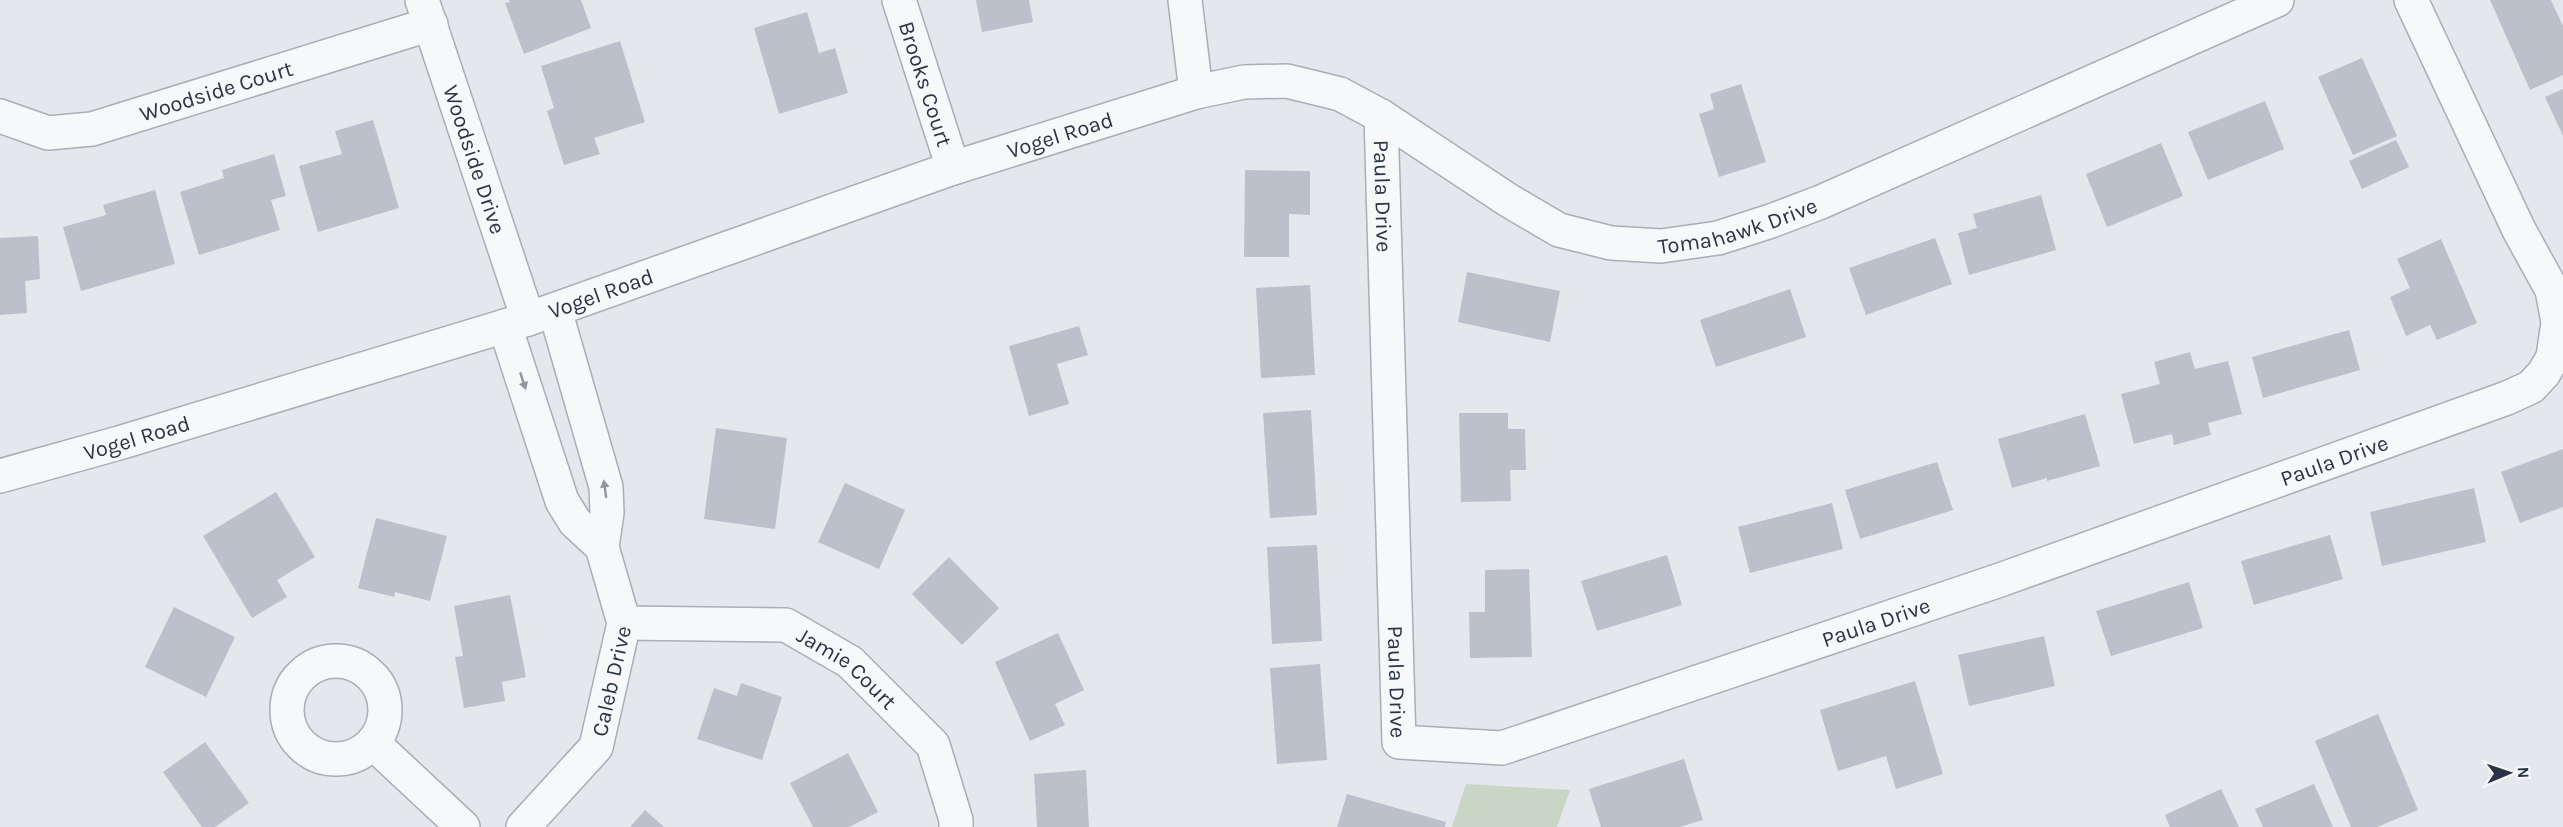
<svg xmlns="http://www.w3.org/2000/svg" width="2563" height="827" viewBox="0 0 2563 827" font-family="Karla,sans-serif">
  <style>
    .green { fill: #c9d6c5 }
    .building { fill: #bbc0ca }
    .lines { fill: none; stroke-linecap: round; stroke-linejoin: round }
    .minor-casing { stroke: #a9aeb7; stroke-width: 36 }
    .tertiary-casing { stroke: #a9aeb7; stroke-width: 36 }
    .minor { stroke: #f7f8fa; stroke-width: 33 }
    .tertiary { stroke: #f7f8fa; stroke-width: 33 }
    .oneway { fill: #9196a0 }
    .labels { text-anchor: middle; stroke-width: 4.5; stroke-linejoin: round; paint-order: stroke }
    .street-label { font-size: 22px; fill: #2b3445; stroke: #f4f6f9 }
  </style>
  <rect width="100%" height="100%" fill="#e4e7ec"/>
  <polygon class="green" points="1466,784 1570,790 1557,827 1452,827"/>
  <g class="building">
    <polygon points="509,0 581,0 591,28 524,54 505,3 510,2"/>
    <polygon points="976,0 1029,0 1033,22 982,32"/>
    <polygon points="2490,0 2551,0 2563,26 2563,75 2530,90"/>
    <polygon points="807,12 819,53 835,48 848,93 779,114 754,28"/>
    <polygon points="620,41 645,122 594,138 600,154 564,165 547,111 554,108 541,66"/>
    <polygon points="2362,58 2397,136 2353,155 2318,77"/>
    <polygon points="1741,84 1766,162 1719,177 1699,114 1714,109 1710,94"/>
    <polygon points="2563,89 2563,136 2545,97"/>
    <polygon points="2265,101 2284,149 2208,180 2188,132"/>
    <polygon points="373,120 399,208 318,232 299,166 342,154 335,131"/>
    <polygon points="2396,140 2409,167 2362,189 2349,161"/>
    <polygon points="2161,143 2183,196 2107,227 2086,174"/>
    <polygon points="274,154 286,196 271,200 280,230 199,255 180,192 224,178 222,170"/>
    <polygon points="1245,170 1310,171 1310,215 1289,214 1289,257 1244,257"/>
    <polygon points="155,190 175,264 81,291 63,227 106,215 103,205"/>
    <polygon points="2041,195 2056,250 1969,275 1958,233 1977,228 1973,214"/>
    <polygon points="38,236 40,279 25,281 27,313 0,315 0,238"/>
    <polygon points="1935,238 1952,284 1866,315 1849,268"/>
    <polygon points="2441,239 2477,323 2437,340 2430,325 2406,336 2390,297 2410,288 2397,259"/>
    <polygon points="1467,272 1560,291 1550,342 1458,322"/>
    <polygon points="1310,285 1315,375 1261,378 1256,288"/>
    <polygon points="1790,289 1806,337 1716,367 1700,320"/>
    <polygon points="1079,326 1088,355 1057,364 1069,404 1029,416 1009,346"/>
    <polygon points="2349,330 2360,370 2263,398 2252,357"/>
    <polygon points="2190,352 2195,369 2228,361 2242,414 2208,423 2211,435 2174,445 2172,434 2134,444 2121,394 2160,384 2154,362"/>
    <polygon points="1311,410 1317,515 1270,518 1263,413"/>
    <polygon points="1459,413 1508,413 1508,429 1525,429 1526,470 1510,470 1511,501 1461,502"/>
    <polygon points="2085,414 2100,466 2047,481 2047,478 2012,488 1998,439"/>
    <polygon points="716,428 787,438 775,529 704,519"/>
    <polygon points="2563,449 2563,507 2520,523 2501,472"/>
    <polygon points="1937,462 1953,510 1860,539 1845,490"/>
    <polygon points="845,483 905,510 879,569 818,542"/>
    <polygon points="2474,488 2486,542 2382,566 2370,512"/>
    <polygon points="276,492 315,557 277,580 287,597 252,618 203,536"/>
    <polygon points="1832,503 1843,549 1750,573 1738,527"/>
    <polygon points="376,518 447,536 430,601 395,592 394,597 358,588"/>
    <polygon points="2330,535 2343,579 2254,605 2241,561"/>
    <polygon points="1317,545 1322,641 1272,644 1267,547"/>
    <polygon points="1667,555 1682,605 1597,631 1581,581"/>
    <polygon points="949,557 999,608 962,645 912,594"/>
    <polygon points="1529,569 1532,657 1470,658 1469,612 1485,612 1485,570"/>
    <polygon points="2189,582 2203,628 2111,656 2096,611"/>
    <polygon points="510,595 526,677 502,682 505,701 464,708 455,657 463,656 454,606"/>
    <polygon points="174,607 235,637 206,697 145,667"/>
    <polygon points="1058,633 1084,690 1055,704 1065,725 1030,741 995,662"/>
    <polygon points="2044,636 2055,686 1969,706 1958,655"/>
    <polygon points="1320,664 1327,760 1277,764 1270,668"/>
    <polygon points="1915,681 1943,774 1896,789 1886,756 1838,771 1820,710"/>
    <polygon points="741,683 782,697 762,760 697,739 714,688 737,696"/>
    <polygon points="2378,714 2418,810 2377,827 2351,827 2315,741"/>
    <polygon points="205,742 249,803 215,827 202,827 163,772"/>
    <polygon points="848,753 878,812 849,827 813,827 790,783"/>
    <polygon points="1684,759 1703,820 1680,827 1601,827 1589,789"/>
    <polygon points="1086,770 1089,827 1037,827 1034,774"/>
    <polygon points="2314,784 2333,827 2263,827 2255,809"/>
    <polygon points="2221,789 2239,827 2170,827 2165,815"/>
    <polygon points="1347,794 1446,822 1445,827 1337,827"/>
    <polygon points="645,810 664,827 630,827"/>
  </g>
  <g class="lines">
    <g class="minor-casing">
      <g id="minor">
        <path id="s1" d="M422,0L528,319"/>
        <path id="s2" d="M899,0L953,168"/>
        <polyline points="1185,0 1196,92"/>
        <path id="s3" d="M0,116L48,133L92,129L431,24"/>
        <path id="s4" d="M1381,116L1399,742L1502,748L2000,580L2507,398L2531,387L2544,373L2553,357L2558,322L2552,290L2519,230L2411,0"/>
        <polyline points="505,326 562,501 575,522 602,547"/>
        <path id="s5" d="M624,623L786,625L850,662L933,745L956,820V827"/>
        <circle cx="336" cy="710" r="49"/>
        <polyline points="373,743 463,827"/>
        <path id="s6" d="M523,827L596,747L624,623L602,547L607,513L606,487L555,310"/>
      </g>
    </g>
    <g class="tertiary-casing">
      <g id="tertiary">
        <path id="s7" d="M0,476L119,443L528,319L953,168L1196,92L1244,82L1287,81L1340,94L1381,116L1508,200L1559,230L1611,243L1661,246L1718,238L1771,221L1821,202L2277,0"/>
      </g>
    </g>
    <use href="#minor" class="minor"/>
    <use href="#tertiary" class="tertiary"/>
  </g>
  <defs><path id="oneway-solid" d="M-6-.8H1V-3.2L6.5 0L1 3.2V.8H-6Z" transform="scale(1.5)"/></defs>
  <g class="oneway">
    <use href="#oneway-solid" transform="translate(523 381) rotate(72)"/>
    <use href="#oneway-solid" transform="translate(605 489) rotate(-98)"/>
  </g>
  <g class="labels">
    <g class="street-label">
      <text dy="8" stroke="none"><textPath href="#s2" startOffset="88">Brooks Court</textPath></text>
      <text dy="8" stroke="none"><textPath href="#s3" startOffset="225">Woodside Court</textPath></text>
      <text dy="8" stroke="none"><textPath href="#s7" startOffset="1114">Vogel Road</textPath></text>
      <text dy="8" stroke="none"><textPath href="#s1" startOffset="168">Woodside Drive</textPath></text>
      <text dy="8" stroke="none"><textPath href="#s4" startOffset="80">Paula Drive</textPath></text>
      <text dy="8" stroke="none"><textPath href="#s7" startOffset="1844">Tomahawk Drive</textPath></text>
      <text dy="8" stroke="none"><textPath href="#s7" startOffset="628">Vogel Road</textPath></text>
      <text dy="8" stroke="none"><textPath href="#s7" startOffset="142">Vogel Road</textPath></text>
      <text dy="8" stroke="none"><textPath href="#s4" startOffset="1610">Paula Drive</textPath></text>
      <text dy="8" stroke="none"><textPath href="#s4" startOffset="1124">Paula Drive</textPath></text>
      <text dy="8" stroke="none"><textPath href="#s5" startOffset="237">Jamie Court</textPath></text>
      <text dy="8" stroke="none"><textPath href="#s4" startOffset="566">Paula Drive</textPath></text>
      <text dy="8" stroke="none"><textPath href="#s6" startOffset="176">Caleb Drive</textPath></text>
    </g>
  </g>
  <g transform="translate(2509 773) rotate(88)" stroke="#f4f6f9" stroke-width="4.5" paint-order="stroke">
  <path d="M0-4.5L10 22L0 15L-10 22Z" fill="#2b3445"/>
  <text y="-9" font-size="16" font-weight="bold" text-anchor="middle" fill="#2b3445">N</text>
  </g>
</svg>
